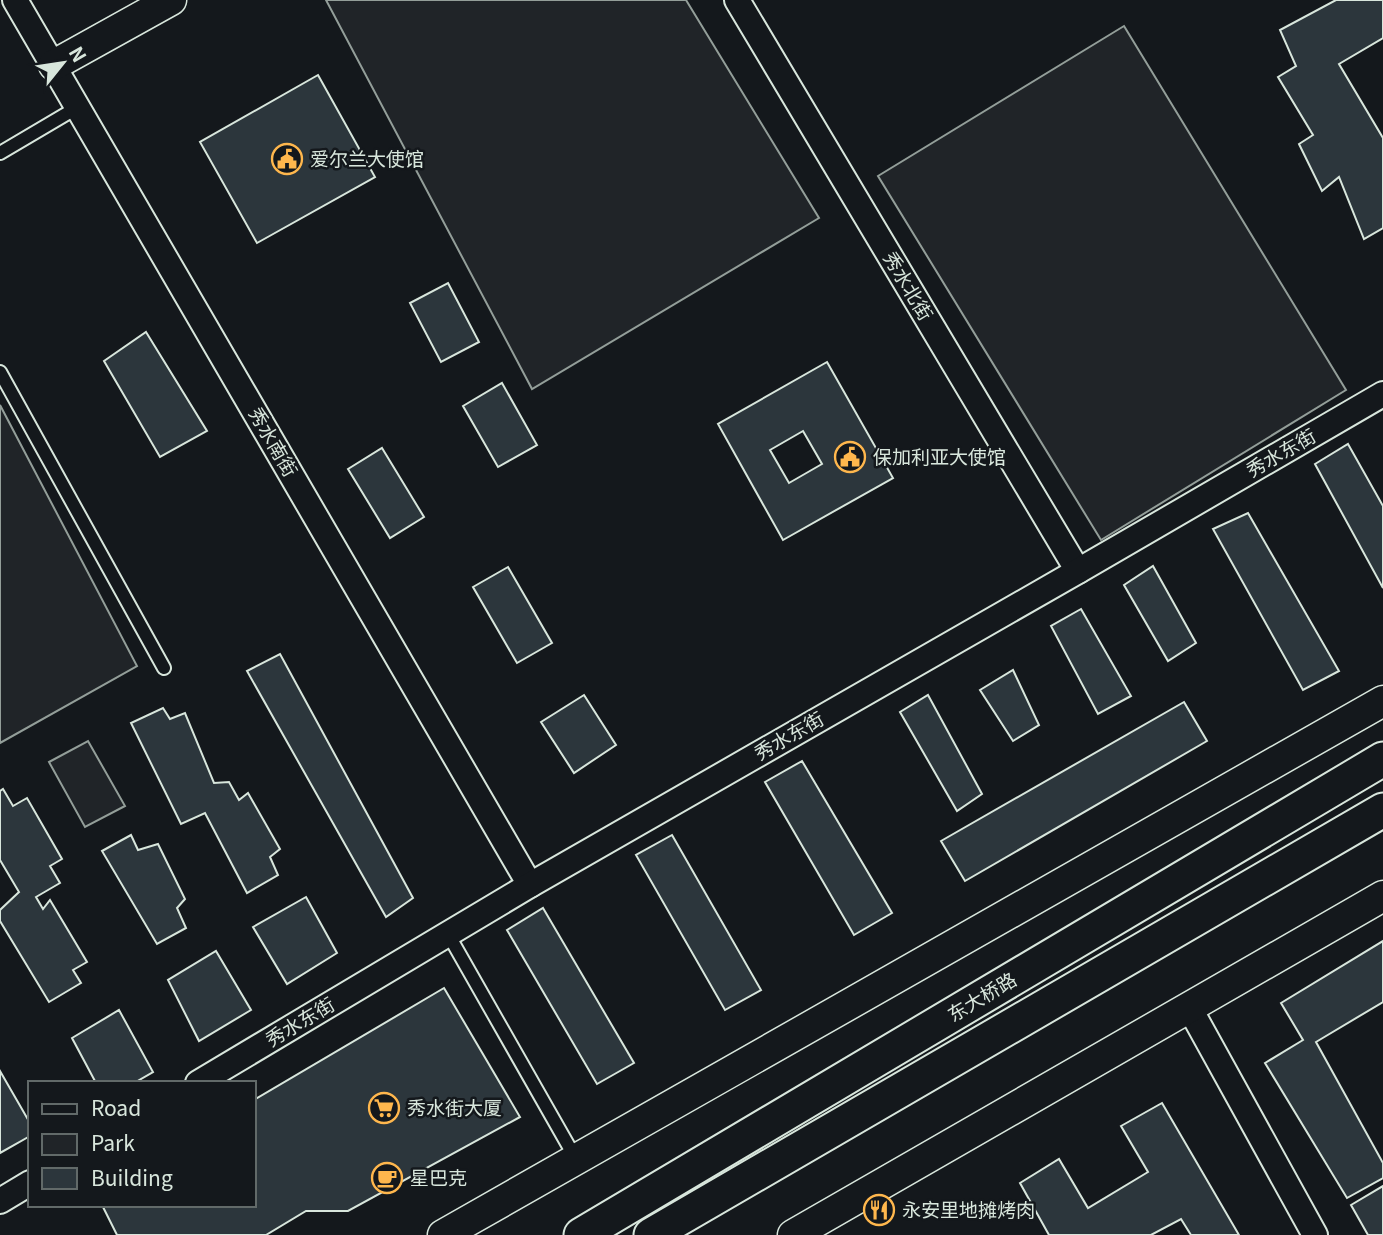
<svg xmlns="http://www.w3.org/2000/svg" width="1383" height="1235" viewBox="0 0 1383 1235" font-family="Georgia,'Noto Sans SC',serif">
  <style>
    .green { fill: #202428; stroke: #939e99; stroke-width: 2 }
    .building { fill: #2c363c; stroke: #d8e6dc; stroke-width: 2; fill-rule: evenodd }
    .lines { fill: none; stroke-linecap: round; stroke-linejoin: round }
    .service-casing { stroke: #d8e6dc; stroke-width: 16 }
    .minor-casing { stroke: #d8e6dc; stroke-width: 28 }
    .tertiary-casing { stroke: #d8e6dc; stroke-width: 33 }
    .secondary-casing { stroke: #d8e6dc; stroke-width: 37 }
    .service { stroke: #14181c; stroke-width: 12 }
    .minor { stroke: #14181c; stroke-width: 24 }
    .tertiary { stroke: #14181c; stroke-width: 30 }
    .secondary { stroke: #14181c; stroke-width: 33 }
    .labels { text-anchor: middle; stroke-width: 5; stroke-linejoin: round; paint-order: stroke }
    .poi-label { font-size: 19px; fill: #d8e6dc; stroke: #14181c; text-anchor: start }
    .street-label { font-size: 19px; fill: #d8e6dc; stroke: #14181c }
  </style>
  <rect width="100%" height="100%" fill="#14181c"/>
  <g class="green">
    <polygon points="326,0 686,0 819,218 532,389"/>
    <polygon points="1124,26 1346,390 1101,540 878,176"/>
    <polygon points="0,405 137,666 0,743"/>
    <polygon points="88,741 125,806 85,827 49,762"/>
  </g>
  <g class="building">
    <polygon points="1336,0 1383,0 1383,38 1339,64 1383,138 1383,228 1364,239 1339,177 1322,191 1299,144 1313,135 1278,77 1296,66 1280,30"/>
    <polygon points="318,75 375,177 257,243 200,142"/>
    <polygon points="448,283 479,342 441,362 410,303"/>
    <polygon points="146,332 207,431 160,457 104,361"/>
    <path d="M827,362L893,478L783,540L718,424ZM803,431L822,464L789,483L770,450Z"/>
    <polygon points="502,383 537,445 498,467 463,406"/>
    <polygon points="1348,444 1383,506 1383,588 1315,464"/>
    <polygon points="382,448 424,517 390,538 348,469"/>
    <polygon points="1248,513 1339,671 1303,690 1213,529"/>
    <polygon points="1153,566 1196,643 1168,661 1124,585"/>
    <polygon points="508,567 552,643 517,663 473,587"/>
    <polygon points="1081,609 1131,696 1098,714 1051,626"/>
    <polygon points="280,654 413,898 386,917 247,671"/>
    <polygon points="1013,670 1039,725 1013,741 980,690"/>
    <polygon points="584,695 616,745 574,773 541,722"/>
    <polygon points="928,695 982,794 957,811 900,712"/>
    <polygon points="1184,702 1207,741 965,881 941,841"/>
    <polygon points="163,708 170,719 185,713 214,783 229,782 239,800 248,793 280,849 270,857 278,875 247,893 205,813 181,824 131,723"/>
    <polygon points="802,761 892,913 854,935 765,782"/>
    <polygon points="3,789 13,806 27,798 62,859 50,866 60,883 36,897 43,909 50,900 87,962 73,970 81,983 49,1002 0,921 0,910 19,892 0,860 0,791"/>
    <polygon points="131,835 138,850 158,844 185,899 177,908 186,928 157,944 102,851"/>
    <polygon points="672,835 761,990 725,1010 636,855"/>
    <polygon points="306,897 337,953 287,984 253,927"/>
    <polygon points="543,908 634,1063 597,1084 507,930"/>
    <polygon points="1383,941 1383,1002 1316,1042 1383,1163 1383,1178 1347,1198 1265,1063 1303,1040 1281,1003"/>
    <polygon points="216,951 251,1010 199,1041 168,980"/>
    <polygon points="444,988 520,1117 348,1211 306,1211 266,1235 117,1235 102,1205 254,1205 254,1100"/>
    <polygon points="119,1010 153,1072 134,1083 96,1083 72,1038"/>
    <polygon points="0,1071 30,1123 30,1136 0,1153"/>
    <polygon points="1162,1103 1239,1235 1191,1235 1181,1219 1151,1235 1049,1235 1020,1183 1059,1159 1088,1208 1148,1172 1121,1126"/>
    <polygon points="1383,1186 1383,1235 1368,1235 1351,1205"/>
  </g>
  <g class="lines">
    <g class="service-casing">
      <g id="service">
        <polyline points="0,153 78,107"/>
        <polyline points="0,372 164,668"/>
        <polyline points="448,934 576,1159"/>
      </g>
    </g>
    <g class="minor-casing">
      <g id="minor">
        <polyline points="15,0 530,885"/>
        <polyline points="737,0 1078,571"/>
        <polyline points="1189,1007 1315,1235"/>
        <polyline points="198,1083 530,885 1078,571 1383,394"/>
        <polyline points="0,1201 30,1183"/>
      </g>
    </g>
    <g class="tertiary-casing">
      <g id="tertiary">
        <polyline points="54,65 171,0"/>
        <polyline points="443,1235 1383,701"/>
        <polyline points="793,1235 1383,896"/>
      </g>
    </g>
    <g class="secondary-casing">
      <g id="secondary">
        <polyline points="581,1235 1383,759"/>
        <polyline points="651,1235 1383,810"/>
      </g>
    </g>
    <use href="#service" class="service"/>
    <use href="#minor" class="minor"/>
    <use href="#tertiary" class="tertiary"/>
    <use href="#secondary" class="secondary"/>
  </g>
  <defs>
    <g id="civic-ring" transform="scale(1.575)"><circle r="9.5" fill="#14181c" stroke="#ffb74d" stroke-width="1.5"/><path d="M-.6-6.5H3V-4.5H.6V-3L4-1V1h2V6H-6V1h2V-1L-.6-3ZM-1.2 2.5V6h2.4V2.5Z" fill="#ffb74d"/></g>
    <g id="supermarket-ring" transform="scale(1.575)"><circle r="9.5" fill="#14181c" stroke="#ffb74d" stroke-width="1.5"/><path d="M-6-5.5h2.5l.6 2H6L4.5 2H-2.5L-4.4-4H-6ZM-1.5 3.2a1.3 1.3 0 1 0 .1 0ZM3 3.2a1.3 1.3 0 1 0 .1 0Z" fill="#ffb74d"/></g>
    <g id="cafe-ring" transform="scale(1.575)"><circle r="9.5" fill="#14181c" stroke="#ffb74d" stroke-width="1.5"/><path d="M-5.5-4.5H6V0H3Q3 3.5 0 3.5H-2.5Q-5.5 3.5-5.5 0ZM3-3.2v2h1.7v-2ZM-6 4.5H4V6H-6Z" fill="#ffb74d"/></g>
    <g id="restaurant-ring" transform="scale(1.575)"><circle r="9.5" fill="#14181c" stroke="#ffb74d" stroke-width="1.5"/><path d="M-5-6h1v4h1v-4h1v4h1v-4h1v5L-1.5 .5V6h-2V.5L-5-1ZM5-6V6H3V1.5H1.5Q1.5-4 5-6Z" fill="#ffb74d"/></g>
  </defs>
  <g fill-rule="evenodd">
    <use href="#civic-ring" x="287" y="159"/>
    <use href="#civic-ring" x="850" y="457"/>
    <use href="#supermarket-ring" x="384" y="1108"/>
    <use href="#cafe-ring" x="387" y="1178"/>
    <use href="#restaurant-ring" x="879" y="1210"/>
  </g>
  <g class="labels">
    <g class="poi-label">
      <text x="310" y="166">爱尔兰大使馆</text>
      <text x="873" y="464">保加利亚大使馆</text>
      <text x="407" y="1115">秀水街大厦</text>
      <text x="410" y="1185">星巴克</text>
      <text x="902" y="1217">永安里地摊烤肉</text>
    </g>
    <g class="street-label">
      <text transform="translate(908 286) rotate(59)" y="7">秀水北街</text>
      <text transform="translate(273 442) rotate(60)" y="7">秀水南街</text>
      <text transform="translate(1281 453) rotate(-30)" y="7">秀水东街</text>
      <text transform="translate(789 736) rotate(-30)" y="7">秀水东街</text>
      <text transform="translate(982 997) rotate(-31)" y="7">东大桥路</text>
      <text transform="translate(300 1022) rotate(-31)" y="7">秀水东街</text>
    </g>
  </g>
  <rect x="28" y="1081" width="228" height="126" fill="#14181c" stroke="#626a69" stroke-width="2"/>
  <rect x="42" y="1104" width="35" height="10" fill="#14181c" stroke="#626a69" stroke-width="2"/>
  <text x="91" y="1116" font-size="21" fill="#d8e6dc">Road</text>
  <rect x="42" y="1134" width="35" height="21" fill="#202428" stroke="#626a69" stroke-width="2"/>
  <text x="91" y="1151" font-size="21" fill="#d8e6dc">Park</text>
  <rect x="42" y="1168" width="35" height="21" fill="#2c363c" stroke="#626a69" stroke-width="2"/>
  <text x="91" y="1186" font-size="21" fill="#d8e6dc">Building</text>
  <g transform="translate(63 63) rotate(60)" stroke="#14181c" stroke-width="5" paint-order="stroke">
  <path d="M0-5L12 26L0 18L-12 26Z" fill="#d8e6dc"/>
  <text y="-10" font-size="19" font-weight="bold" text-anchor="middle" fill="#d8e6dc">N</text>
  </g>
</svg>
